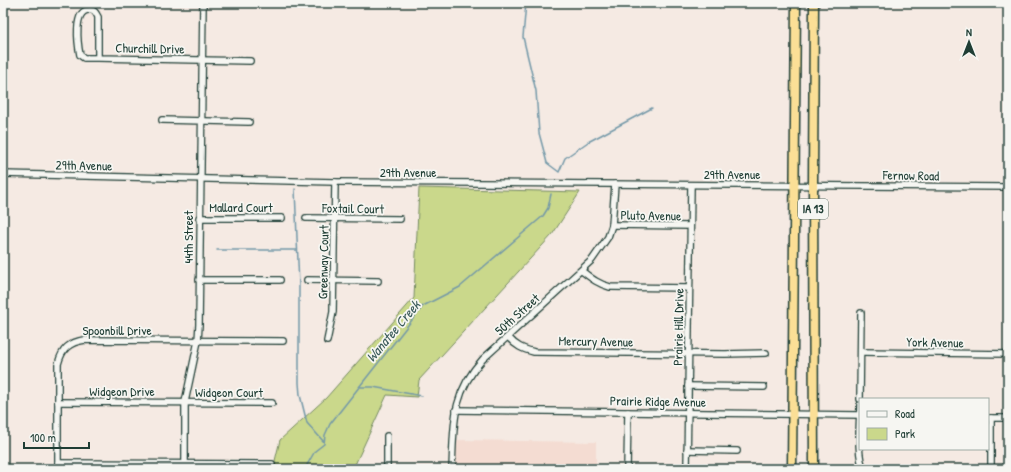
<svg xmlns="http://www.w3.org/2000/svg" width="1011" height="472" viewBox="0 0 1011 472" font-family="'Patrick Hand',sans-serif">
  <style>
    .built { fill: #f4dcd2 }
    .green { fill: #cad88b; stroke: #748a60 }
    .lines { fill: none; stroke-linecap: round; stroke-linejoin: round }
    .stream { stroke: #7398a8; stroke-width: 1.5 }
    .minor-casing { stroke: #1f3d34; stroke-width: 8 }
    .highway-casing { stroke: #1f3d34; stroke-width: 11 }
    .minor { stroke: #f6f6f2; stroke-width: 5.5 }
    .highway { stroke: #fbdf96; stroke-width: 8 }
    .labels { text-anchor: middle; stroke-width: 3.5; stroke-linejoin: round; paint-order: stroke }
    .shield { fill: #f6f6f2; stroke: #60746d; stroke-width: 1 }
    .shield-label { font-size: 12px; font-weight: bold; fill: #1f3d34 }
    .street-label { font-size: 13px; fill: #1f3d34; stroke: #f6f6f2 }
    .water-label { font-size: 14px; font-style: italic; fill: #3b5b5b; stroke: #f6f6f2 }
  </style>
  <rect width="100%" height="100%" fill="#f5eae3"/>
  <filter id="ink" filterUnits="userSpaceOnUse"><feTurbulence type="fractalNoise" baseFrequency=".025" numOctaves="2"/><feDisplacementMap in="SourceGraphic" scale="8" xChannelSelector="R" yChannelSelector="G"/><feConvolveMatrix kernelMatrix="1 2 1 2 8 2 1 2 1" color-interpolation-filters="sRGB"/></filter>
  <g filter="url(#ink)">
    <polygon class="built" points="453,440 596,442 596,469 452,469"/>
    <polygon class="green" points="419,188 580,192 552,235 419,380 417,397 387,395 353,469 273,469 280,440 326,398 414,298"/>
    <g class="lines">
      <g class="stream">
        <polyline points="526,3 523,37 536,91 539,133 547,163 559,172 565,158 588,142 652,108"/>
        <polyline points="295,189 299,286 299,383 300,395 307,423 324,442"/>
        <polyline points="217,250 297,250"/>
        <polyline points="360,387 373,387 422,396"/>
        <polyline points="306,469 307,465 315,451 324,444 325,435 330,424 423,306 460,287 543,216 548,208 551,194"/>
      </g>
      <g class="minor-casing">
        <g id="minor">
          <path d="M98,58V17C96,13 94,9 89,10C73,10 78,45 80,55L84,58H98L250,61"/>
          <polyline points="162,120 249,122"/>
          <polyline points="3,174 335,182 1008,187"/>
          <polyline points="199,218 282,218"/>
          <polyline points="306,218 400,219"/>
          <polyline points="612,225 690,226"/>
          <path d="M582,271C591,278 598,284 610,287L689,288"/>
          <polyline points="199,280 280,280"/>
          <polyline points="307,280 378,281"/>
          <path d="M508,337C516,346 522,349 534,352L725,354L766,353"/>
          <polyline points="327,341 333,312 335,182"/>
          <polyline points="861,352 1008,354"/>
          <polyline points="688,386 764,387"/>
          <polyline points="860,399 861,313"/>
          <polyline points="58,402 272,403"/>
          <path d="M860,405C860,421 856,456 864,469"/>
          <polyline points="456,410 860,415"/>
          <polyline points="988,418 1008,418"/>
          <polyline points="687,450 737,451"/>
          <polyline points="58,463 272,464"/>
          <path d="M58,469V364C62,349 69,342 85,340L283,341"/>
          <polyline points="185,469 185,402 198,341 199,325 203,3"/>
          <polyline points="387,469 387,436"/>
          <path d="M452,469C454,425 451,394 483,359L592,260L608,237L612,225L615,184"/>
          <polyline points="627,469 628,412"/>
          <polyline points="687,469 691,185"/>
          <polyline points="991,469 991,418"/>
        </g>
      </g>
      <g class="highway-casing">
        <g id="highway">
          <polyline points="814,3 813,185 814,469"/>
          <polyline points="792,469 796,3"/>
        </g>
      </g>
      <use href="#minor" class="minor"/>
      <use href="#highway" class="highway"/>
    </g>
  </g>
  <g class="labels">
    <rect class="shield" x="798" y="199" width="30" height="20" rx="3"/>
    <g class="shield-label">
      <text x="813" y="213">IA 13</text>
    </g>
    <g class="street-label">
      <text transform="translate(150 48) rotate(1)" y="5">Churchill Drive</text>
      <text transform="translate(84 165) rotate(1)" y="5">29th Avenue</text>
      <text x="408" y="177">29th Avenue</text>
      <text x="732" y="179">29th Avenue</text>
      <text transform="translate(911 175) rotate(1)" y="5">Fernow Road</text>
      <text x="241" y="212">Mallard Court</text>
      <text transform="translate(353 208) rotate(1)" y="5">Foxtail Court</text>
      <text transform="translate(651 215) rotate(1)" y="5">Pluto Avenue</text>
      <text transform="translate(188 237) rotate(-90)" y="5">44th Street</text>
      <text transform="translate(323 262) rotate(-89)" y="5">Greenway Court</text>
      <text transform="translate(517 314) rotate(-42)" y="5">50th Street</text>
      <text transform="translate(678 327) rotate(-89)" y="5">Prairie Hill Drive</text>
      <text x="117" y="335">Spoonbill Drive</text>
      <text transform="translate(596 341) rotate(1)" y="5">Mercury Avenue</text>
      <text transform="translate(935 342) rotate(1)" y="5">York Avenue</text>
      <text x="122" y="396">Widgeon Drive</text>
      <text x="229" y="397">Widgeon Court</text>
      <text transform="translate(658 401) rotate(1)" y="5">Prairie Ridge Avenue</text>
    </g>
    <g class="water-label">
      <text transform="translate(393 331) rotate(-50)" y="5">Wanatee Creek</text>
    </g>
  </g>
  <rect width="1011" height="472" fill="none" stroke="#f6f6f2" stroke-width="16"/>
  <rect x="8" y="8" width="995" height="456" fill="none" stroke="#1f3d34" stroke-width="1.5" filter="url(#ink)"/>
  <rect x="859" y="398" width="130" height="52" fill="#f6f6f2" stroke="#a0aca6"/>
  <rect x="867" y="411" width="20" height="6" fill="#f6f6f2" stroke="#a0aca6"/>
  <text x="895" y="418" font-size="12" fill="#1f3d34">Road</text>
  <rect x="867" y="428" width="20" height="12" fill="#cad88b" stroke="#a0aca6"/>
  <text x="895" y="438" font-size="12" fill="#1f3d34">Park</text>
  <g transform="translate(969 42)" stroke="#f6f6f2" stroke-width="3" paint-order="stroke">
  <path d="M0-3L7 15L0 10L-7 15Z" fill="#1f3d34"/>
  <text y="-6" font-size="11" font-weight="bold" text-anchor="middle" fill="#1f3d34">N</text>
  </g>
  <path d="M24 442v6h65v-6" fill="none" stroke="#1f3d34" stroke-width="2"/>
  <text x="30" y="442" font-size="12" fill="#1f3d34" stroke="#f6f6f2" stroke-width="3" paint-order="stroke">100 m</text>
</svg>
